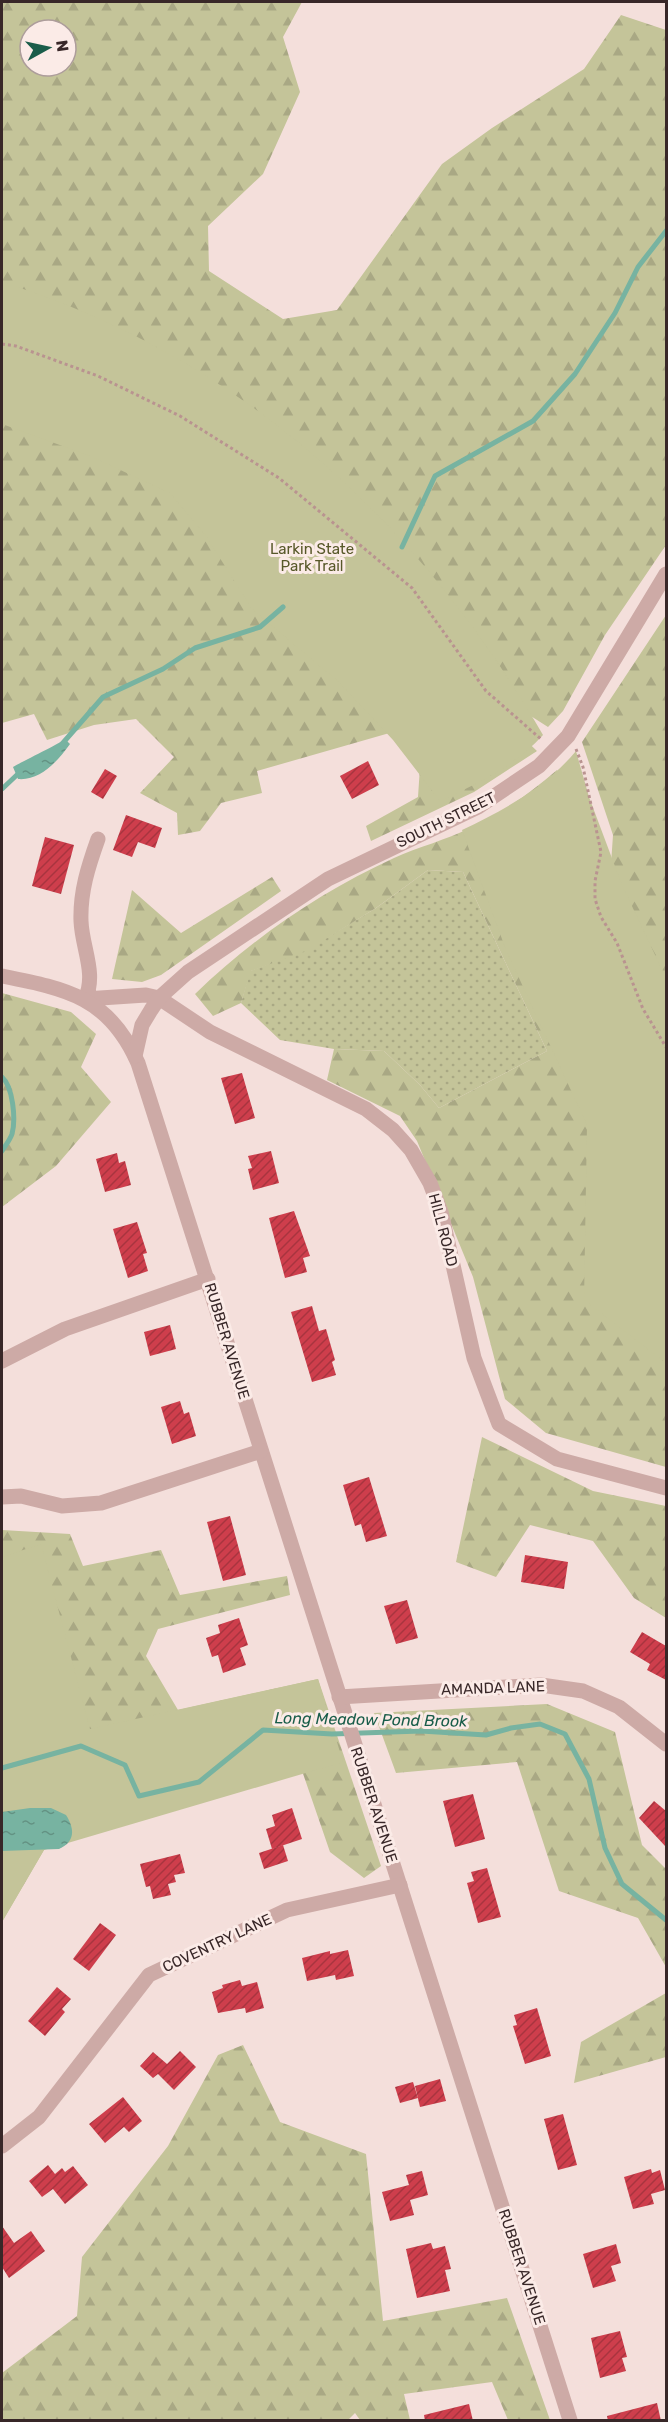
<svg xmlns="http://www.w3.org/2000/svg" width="668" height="2422" viewBox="0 0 668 2422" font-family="Rubik,sans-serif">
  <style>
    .grass { fill: url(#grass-dots) }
    .forest { fill: url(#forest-firs); fill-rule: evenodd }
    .park { fill: #c4c499 }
    .water { fill: url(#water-ripples) }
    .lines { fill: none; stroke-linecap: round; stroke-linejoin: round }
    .stream { stroke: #77b3a1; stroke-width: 5 }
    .building { fill: url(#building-hatch) }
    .path { stroke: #b99390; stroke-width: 3; stroke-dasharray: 3 3; stroke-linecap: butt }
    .minor { stroke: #cdaaa6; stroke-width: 15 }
    .labels { text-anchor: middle; stroke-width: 6; stroke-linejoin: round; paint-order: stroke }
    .park-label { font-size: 15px; fill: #575829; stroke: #fbebe7 }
    .street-label { font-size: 15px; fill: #382728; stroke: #fbebe7 }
    .water-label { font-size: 16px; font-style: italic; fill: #1a5d4a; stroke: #fbebe7 }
  </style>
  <defs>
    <pattern id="grass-dots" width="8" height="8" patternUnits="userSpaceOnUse" patternTransform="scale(1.5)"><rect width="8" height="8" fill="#c4c499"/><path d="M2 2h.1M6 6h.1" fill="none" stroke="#a9a884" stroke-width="1.8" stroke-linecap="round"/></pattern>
    <pattern id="forest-firs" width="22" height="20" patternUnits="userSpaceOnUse" patternTransform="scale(1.5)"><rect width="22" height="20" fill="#c4c499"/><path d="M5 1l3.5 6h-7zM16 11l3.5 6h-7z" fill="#a9a884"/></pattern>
    <pattern id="water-ripples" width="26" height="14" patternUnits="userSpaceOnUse" patternTransform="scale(1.5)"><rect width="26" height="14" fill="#77b3a1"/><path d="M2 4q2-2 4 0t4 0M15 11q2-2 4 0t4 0" fill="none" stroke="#639283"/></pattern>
    <pattern id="building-hatch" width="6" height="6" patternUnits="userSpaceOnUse" patternTransform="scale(1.5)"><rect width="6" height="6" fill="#ce3e4c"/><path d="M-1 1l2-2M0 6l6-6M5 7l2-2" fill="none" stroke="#a8343f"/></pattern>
  </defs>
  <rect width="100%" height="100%" fill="#f4dfdb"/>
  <polygon class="grass" points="428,870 463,872 547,1051 439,1108 420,1085 384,1051 334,1049 280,1040 241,1003 250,971 308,949 376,908"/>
  <g class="forest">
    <path d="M2,2H302L283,37L300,92L263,174L208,226L209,271L283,319L337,310L442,164L492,128L584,69L621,15L666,30V545L605,635L563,711L548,727L501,697L2,335ZM30,30H66V66H30Z"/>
    <polygon points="2,355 494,710 537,751 474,792 371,841 366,826 418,797 421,752 400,730 257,771 262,793 221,803 200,831 178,835 177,813 140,793 174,757 136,719 94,725 47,740 34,714 2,723"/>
    <polygon points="666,615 666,1022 609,893 613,835 582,742"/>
    <path d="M557,770L592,853L666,1060V1467L546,1433L505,1399L473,1277L417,1141L400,1116L327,1080L334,1049L384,1051L420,1085L439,1108L547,1051L463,872L428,870L376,908L308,950L251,971L241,1003L213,1016L195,994C253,938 320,892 394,858C418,847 446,840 470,828C502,814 531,792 557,770Z"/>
    <polygon points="272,877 281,891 161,975 142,982 112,979 132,890 181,933"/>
    <polygon points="2,993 71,1012 96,1034 81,1067 111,1102 56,1166 2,1207"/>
    <polygon points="482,1437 593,1491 666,1506 666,1618 634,1598 593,1541 530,1525 496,1577 456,1562"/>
    <polygon points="2,1530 70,1534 83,1566 161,1550 180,1595 287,1576 290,1595 158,1629 146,1656 178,1710 318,1679 381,1866 364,1878 330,1852 299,1762 86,1813 44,1850 2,1922"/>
    <polygon points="547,1704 615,1732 642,1845 666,1869 666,1967 638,1918 559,1891 517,1762 396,1773 374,1713"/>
    <polygon points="666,1993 666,2057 574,2083 581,2042"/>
    <polygon points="243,2045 280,2122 366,2154 383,2321 507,2298 550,2420 508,2420 492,2382 404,2394 410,2420 360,2420 355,2413 348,2420 2,2420 2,2373 77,2316 82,2257 168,2146 218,2055"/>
  </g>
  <g class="park">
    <path d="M2,282C239,356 420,522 543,735C516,765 477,784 440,801L393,740L340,683L252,609L206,536L170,493L90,456L2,424Z"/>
    <path d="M576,751L589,797L622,885L666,978V1363L584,1300L587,1125L506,950L462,830C504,810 546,787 576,751Z"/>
    <polygon points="41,1544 90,1729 318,1679 343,1762 44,1850 2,1922 2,1557"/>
  </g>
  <g class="water">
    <path d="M65,739L70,744C58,761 40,781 18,779L13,767C23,761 61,743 65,739Z"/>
    <path d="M30,1808H51L66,1815C75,1829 75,1842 59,1849L2,1851V1812Z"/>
  </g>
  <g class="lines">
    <g class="stream">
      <polyline points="402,547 435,476 533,421 575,374 615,313 638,267 666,231"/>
      <polyline points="62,744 103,697 163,669 195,648 260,627 283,607"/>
      <polyline points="2,789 20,772"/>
      <path d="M2,1077C13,1087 16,1119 12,1134C10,1140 5,1146 2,1151"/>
      <polyline points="2,1768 81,1746 125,1765 139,1796 199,1782 263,1730 332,1734 421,1731 486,1735 511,1728 540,1724 565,1734 589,1779 605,1848 622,1884 666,1920"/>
    </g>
  </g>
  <g class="building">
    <polygon points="368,761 379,785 352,799 340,776"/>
    <polygon points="105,769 117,776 103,799 91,792"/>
    <polygon points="126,815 162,828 155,848 138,842 132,857 113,850"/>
    <polygon points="45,837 74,845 61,894 32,886"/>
    <polygon points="242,1073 255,1118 235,1124 221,1078"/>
    <polygon points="271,1151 279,1183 253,1190 248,1169 252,1168 248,1156"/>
    <polygon points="117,1153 119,1163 125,1161 131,1185 105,1192 96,1159"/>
    <polygon points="294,1211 310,1256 303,1258 307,1272 285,1278 269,1218"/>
    <polygon points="137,1222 147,1253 143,1254 148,1271 128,1278 113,1229"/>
    <polygon points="312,1306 319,1331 326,1329 335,1360 332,1362 336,1375 312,1382 291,1312"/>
    <polygon points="170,1325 176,1349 150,1356 144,1332"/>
    <polygon points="180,1401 184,1414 189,1412 196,1436 172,1444 161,1407"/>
    <polygon points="369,1477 387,1536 366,1542 361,1524 355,1526 343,1485"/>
    <polygon points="230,1516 246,1575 223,1581 207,1522"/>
    <polygon points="525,1555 568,1562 564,1589 521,1582"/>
    <polygon points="407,1600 418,1638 396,1644 384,1606"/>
    <polygon points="239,1618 248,1645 240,1648 246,1665 223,1673 218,1655 212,1657 206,1638 220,1633 218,1625"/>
    <polygon points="642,1632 666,1646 666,1680 647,1670 650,1664 630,1652"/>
    <polygon points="473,1794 485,1839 455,1847 443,1801"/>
    <polygon points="654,1801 666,1811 666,1847 639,1818"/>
    <polygon points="292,1808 302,1839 272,1849 266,1829 275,1826 272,1815"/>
    <polygon points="283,1845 288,1861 264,1869 259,1853"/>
    <polygon points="180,1854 185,1873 174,1875 176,1882 168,1884 171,1895 153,1899 150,1886 146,1887 140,1864"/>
    <polygon points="487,1868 501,1917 478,1923 467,1883 474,1881 471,1872"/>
    <polygon points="100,1923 116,1935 89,1971 73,1959"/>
    <polygon points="348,1950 354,1976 336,1980 335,1975 307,1981 302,1958 330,1951 330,1954"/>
    <polygon points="240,1980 242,1986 257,1982 264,2008 246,2013 245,2008 218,2013 212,1992 223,1988 222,1985"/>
    <polygon points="57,1987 71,1999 62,2009 65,2012 45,2036 28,2021"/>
    <polygon points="537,2008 551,2056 525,2064 513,2026 517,2025 514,2015"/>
    <polygon points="180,2051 196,2067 174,2090 158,2074 153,2078 140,2066 153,2052 167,2064"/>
    <polygon points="440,2079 446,2101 420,2107 415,2086"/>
    <polygon points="413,2082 418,2098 400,2103 395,2087"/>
    <polygon points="123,2097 142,2121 129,2132 124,2127 105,2143 89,2124"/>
    <polygon points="563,2114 577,2165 558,2170 544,2119"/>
    <polygon points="48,2165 55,2174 62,2168 65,2172 73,2166 88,2185 65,2204 53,2189 42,2197 29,2181"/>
    <polygon points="651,2169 652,2173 660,2170 665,2190 651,2194 654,2204 633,2209 624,2177"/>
    <polygon points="422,2171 428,2195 410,2200 414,2215 390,2221 382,2192 409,2185 406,2175"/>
    <polygon points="2,2226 14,2243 31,2231 45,2251 9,2278 2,2267"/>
    <polygon points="431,2243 433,2249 445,2246 451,2269 445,2270 450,2291 417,2298 406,2249"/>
    <polygon points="616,2244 621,2263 611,2266 616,2281 593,2288 583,2254"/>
    <polygon points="620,2331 627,2357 622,2358 626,2371 600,2378 591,2338"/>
    <polygon points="657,2403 661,2421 608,2421 607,2416"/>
    <polygon points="469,2404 473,2421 425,2421 424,2415"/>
  </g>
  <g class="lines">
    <g class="path">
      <polyline points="2,344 16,346 98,376 180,416 279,478 412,588 486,691 542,740"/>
      <polyline points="576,749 583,767 601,852 595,881 595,899 601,917 617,943 643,1009 666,1047"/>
    </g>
    <g class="minor">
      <path d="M98,839C88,867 80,892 81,921C82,948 97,974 85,999L146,995L159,998L210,1032L366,1109L393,1130L411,1150L430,1183L441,1212L474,1358L499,1424L557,1459L666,1488"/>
      <path d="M2,976C67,989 109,997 138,1063L570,2420"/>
      <polyline points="135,1056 142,1025 151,1010 159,998 188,972 328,879 478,807 539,766 568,736 666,574"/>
      <polyline points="2,1361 65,1329 208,1279"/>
      <polyline points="2,1497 21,1496 62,1506 101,1503 261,1451"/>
      <polyline points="339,1697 541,1685 583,1691 619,1707 666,1744"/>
      <polyline points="2,2146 39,2117 149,1975 287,1910 400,1885"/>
    </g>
  </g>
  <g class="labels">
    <g class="park-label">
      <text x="312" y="554">Larkin State<tspan x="312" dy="17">Park Trail</tspan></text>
    </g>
    <g class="street-label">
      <text transform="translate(446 820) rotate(-26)" y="5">SOUTH STREET</text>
      <text transform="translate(443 1230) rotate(75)" y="5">HILL ROAD</text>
      <text transform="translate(227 1341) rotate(73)" y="5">RUBBER AVENUE</text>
      <text transform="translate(493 1688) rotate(-2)" y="5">AMANDA LANE</text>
      <text transform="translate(374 1805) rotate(72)" y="5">RUBBER AVENUE</text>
      <text transform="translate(217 1943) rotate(-25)" y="5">COVENTRY LANE</text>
      <text transform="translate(522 2267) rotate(72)" y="5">RUBBER AVENUE</text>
    </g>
    <g class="water-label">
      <text transform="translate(371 1719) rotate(1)" y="6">Long Meadow Pond Brook</text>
    </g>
  </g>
  <rect width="668" height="2422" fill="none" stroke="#382728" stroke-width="6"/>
  <g transform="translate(48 48) rotate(82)"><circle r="28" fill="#fbebe7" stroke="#ad9d9b" stroke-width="1.5"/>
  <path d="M0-4.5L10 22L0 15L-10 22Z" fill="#1a5d4a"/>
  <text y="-9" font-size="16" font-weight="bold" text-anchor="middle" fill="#382728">N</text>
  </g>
</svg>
